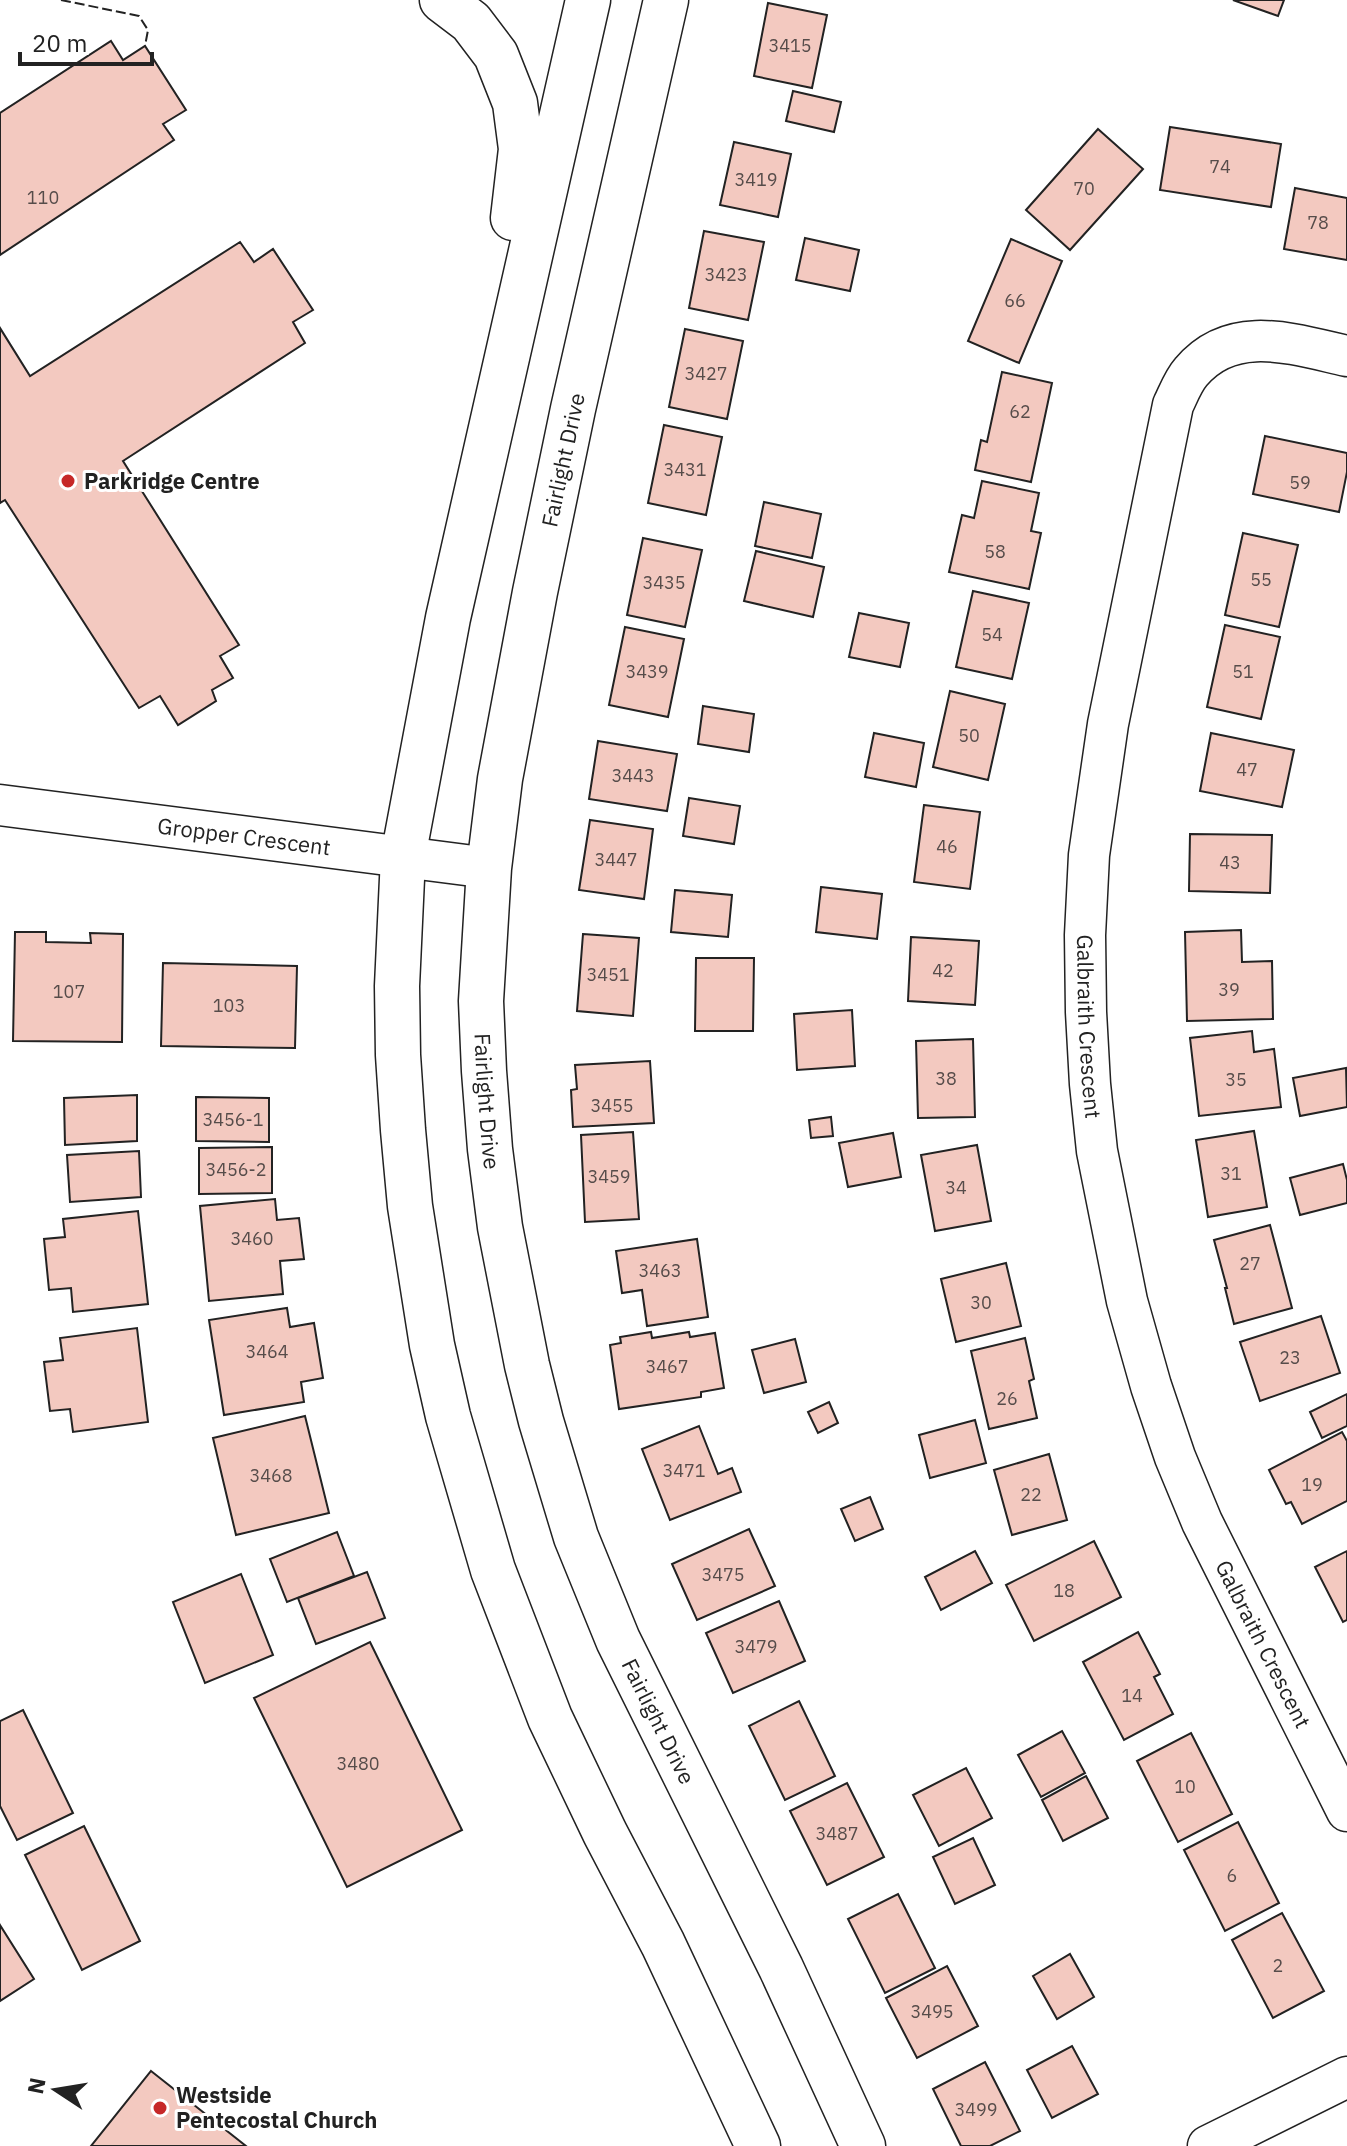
<svg xmlns="http://www.w3.org/2000/svg" width="1347" height="2146" viewBox="0 0 1347 2146" font-family="'IBM Plex Sans',sans-serif">
  <style>
    .building { fill: #f3c9c0; stroke: #222; stroke-width: 2 }
    .lines { fill: none; stroke-linecap: round; stroke-linejoin: round }
    .minor-casing { stroke: #222; stroke-width: 43 }
    .secondary-casing { stroke: #222; stroke-width: 47 }
    .minor { stroke: #fff; stroke-width: 40 }
    .secondary { stroke: #fff; stroke-width: 44 }
    .fence { stroke: #222; stroke-width: 2; stroke-dasharray: 10 4; stroke-linecap: butt }
    .poi-dot { fill: #c62828; stroke: #fff; stroke-width: 3 }
    .labels { text-anchor: middle; stroke-width: 6; stroke-linejoin: round; paint-order: stroke }
    .number-label { font-size: 18px; fill: #564c4a }
    .street-label { font-size: 22px; fill: #222; stroke: #fff }
    .poi-label { font-size: 22px; font-weight: bold; fill: #222; stroke: #fff; text-anchor: start }
  </style>
  <rect width="100%" height="100%" fill="#fff"/>
  <g class="building">
    <polygon points="1233,0 1284,0 1278,16"/>
    <polygon points="768,3 827,15 812,88 754,76"/>
    <polygon points="111,41 123,60 145,46 186,110 163,124 174,140 0,255 0,113"/>
    <polygon points="793,91 841,102 834,132 786,121"/>
    <polygon points="1170,127 1281,144 1271,207 1160,190"/>
    <polygon points="1098,129 1143,169 1070,250 1026,210"/>
    <polygon points="734,142 791,154 778,217 720,205"/>
    <polygon points="1295,188 1347,198 1347,260 1284,249"/>
    <polygon points="704,231 764,242 748,320 689,308"/>
    <polygon points="805,238 859,250 850,291 796,280"/>
    <polygon points="1011,239 1062,261 1019,363 968,341"/>
    <polygon points="240,242 254,262 273,249 313,310 293,322 305,343 123,461 239,645 220,656 233,678 212,690 216,701 178,725 160,696 139,708 5,500 0,503 0,328 30,376"/>
    <polygon points="685,329 743,341 727,419 669,407"/>
    <polygon points="1002,372 1052,383 1031,482 975,470 981,440 987,442"/>
    <polygon points="664,425 722,437 706,515 648,503"/>
    <polygon points="1265,436 1347,453 1347,472 1339,512 1253,494"/>
    <polygon points="982,481 1039,493 1031,531 1041,533 1029,589 949,572 962,515 974,518"/>
    <polygon points="764,502 821,514 812,558 755,546"/>
    <polygon points="1243,533 1298,545 1279,627 1225,615"/>
    <polygon points="643,538 702,550 685,627 627,615"/>
    <polygon points="756,551 824,567 813,617 744,601"/>
    <polygon points="973,591 1029,603 1012,679 956,667"/>
    <polygon points="859,613 909,623 900,667 849,657"/>
    <polygon points="1225,625 1280,637 1261,719 1207,707"/>
    <polygon points="625,627 684,639 668,717 609,705"/>
    <polygon points="950,691 1005,704 988,780 933,767"/>
    <polygon points="703,706 754,714 749,752 698,744"/>
    <polygon points="874,733 924,743 916,787 865,777"/>
    <polygon points="1211,733 1294,750 1282,807 1200,791"/>
    <polygon points="598,741 677,754 667,811 589,799"/>
    <polygon points="689,798 740,806 734,844 683,836"/>
    <polygon points="924,805 980,812 970,889 914,882"/>
    <polygon points="590,820 653,829 644,899 579,890"/>
    <polygon points="1190,834 1272,835 1270,893 1189,891"/>
    <polygon points="821,887 882,894 877,939 816,932"/>
    <polygon points="675,890 732,895 728,937 671,932"/>
    <polygon points="1241,930 1242,962 1272,961 1273,1019 1187,1021 1185,932"/>
    <polygon points="15,932 46,932 46,942 91,943 90,933 123,934 122,1042 13,1041"/>
    <polygon points="583,934 639,938 633,1016 577,1011"/>
    <polygon points="911,937 979,941 975,1005 908,1001"/>
    <polygon points="696,958 754,958 753,1031 695,1031"/>
    <polygon points="163,963 297,966 295,1048 161,1046"/>
    <polygon points="852,1010 855,1066 797,1070 794,1014"/>
    <polygon points="1252,1031 1254,1052 1274,1049 1281,1107 1199,1116 1190,1038"/>
    <polygon points="973,1039 975,1117 918,1118 916,1041"/>
    <polygon points="650,1061 654,1123 573,1127 571,1090 577,1089 575,1065"/>
    <polygon points="1346,1068 1347,1107 1300,1116 1293,1078"/>
    <polygon points="137,1095 137,1141 65,1145 64,1098"/>
    <polygon points="196,1097 269,1098 269,1142 196,1141"/>
    <polygon points="831,1117 833,1136 811,1138 809,1120"/>
    <polygon points="1254,1131 1267,1207 1208,1217 1196,1140"/>
    <polygon points="633,1132 639,1219 585,1222 581,1135"/>
    <polygon points="893,1133 901,1177 848,1187 839,1143"/>
    <polygon points="977,1145 991,1221 935,1231 921,1155"/>
    <polygon points="272,1147 272,1193 199,1194 199,1148"/>
    <polygon points="139,1151 141,1197 70,1202 67,1155"/>
    <polygon points="1343,1164 1347,1180 1347,1203 1300,1215 1290,1178"/>
    <polygon points="275,1199 277,1220 299,1218 304,1259 280,1261 283,1294 209,1301 200,1206"/>
    <polygon points="138,1211 148,1304 73,1312 71,1288 49,1290 44,1239 65,1237 63,1219"/>
    <polygon points="1270,1225 1292,1308 1234,1324 1225,1288 1227,1288 1214,1240"/>
    <polygon points="697,1239 708,1317 647,1326 642,1290 622,1293 616,1251"/>
    <polygon points="1006,1263 1021,1326 956,1342 941,1279"/>
    <polygon points="287,1308 290,1327 314,1323 323,1378 301,1382 304,1402 224,1415 209,1320"/>
    <polygon points="1321,1316 1340,1373 1260,1401 1240,1342"/>
    <polygon points="137,1328 148,1422 73,1432 70,1409 50,1411 44,1362 63,1360 60,1338"/>
    <polygon points="651,1332 652,1338 689,1332 690,1337 715,1333 724,1388 701,1392 701,1397 619,1409 610,1345 621,1343 620,1337"/>
    <polygon points="1025,1338 1034,1379 1029,1381 1037,1418 989,1429 971,1351"/>
    <polygon points="795,1339 806,1382 764,1393 752,1350"/>
    <polygon points="1347,1394 1347,1426 1322,1438 1310,1412"/>
    <polygon points="829,1402 838,1423 818,1433 808,1412"/>
    <polygon points="305,1416 329,1513 236,1535 213,1438"/>
    <polygon points="975,1420 986,1463 930,1478 919,1435"/>
    <polygon points="699,1426 718,1474 732,1468 741,1492 670,1520 642,1449"/>
    <polygon points="1342,1432 1347,1441 1347,1501 1302,1524 1291,1502 1286,1504 1269,1470"/>
    <polygon points="1049,1454 1067,1520 1012,1535 994,1470"/>
    <polygon points="870,1497 883,1529 855,1541 841,1509"/>
    <polygon points="749,1529 775,1586 697,1620 672,1564"/>
    <polygon points="337,1532 354,1576 287,1602 270,1559"/>
    <polygon points="1094,1541 1121,1597 1034,1641 1006,1585"/>
    <polygon points="975,1551 992,1583 941,1610 925,1577"/>
    <polygon points="1347,1551 1347,1620 1343,1622 1315,1567"/>
    <polygon points="367,1572 385,1618 316,1644 298,1598"/>
    <polygon points="241,1574 273,1655 205,1683 173,1602"/>
    <polygon points="779,1601 805,1661 733,1693 706,1633"/>
    <polygon points="1138,1632 1160,1674 1154,1677 1173,1714 1124,1740 1083,1662"/>
    <polygon points="370,1642 462,1830 347,1887 254,1698"/>
    <polygon points="799,1701 835,1776 785,1800 749,1726"/>
    <polygon points="23,1710 73,1813 17,1840 0,1806 0,1721"/>
    <polygon points="1062,1731 1085,1773 1041,1797 1018,1755"/>
    <polygon points="1191,1733 1232,1814 1178,1842 1137,1761"/>
    <polygon points="966,1768 992,1818 939,1846 913,1795"/>
    <polygon points="1086,1776 1108,1818 1063,1841 1042,1800"/>
    <polygon points="847,1783 884,1857 827,1885 790,1811"/>
    <polygon points="1238,1822 1279,1903 1225,1931 1184,1850"/>
    <polygon points="84,1826 140,1941 82,1970 25,1855"/>
    <polygon points="973,1838 995,1885 955,1904 933,1857"/>
    <polygon points="898,1894 935,1968 885,1993 848,1919"/>
    <polygon points="1282,1913 1324,1991 1273,2018 1232,1940"/>
    <polygon points="0,1925 34,1979 0,2001"/>
    <polygon points="1070,1954 1094,1997 1057,2019 1033,1976"/>
    <polygon points="947,1966 978,2026 917,2058 886,1998"/>
    <polygon points="1072,2046 1098,2094 1052,2118 1027,2070"/>
    <polygon points="985,2062 1020,2131 990,2146 961,2146 933,2089"/>
    <polygon points="151,2071 246,2146 91,2146"/>
  </g>
  <g class="lines">
    <g class="minor-casing">
      <g id="minor">
        <path id="s1" d="M1347,356C1293,344 1232,323 1191,372C1183,381 1178,395 1173,405L1108,724L1089,855L1085,935L1086,1012L1090,1084L1097,1151L1127,1301L1151,1386L1175,1457L1202,1522L1347,1811"/>
        <path id="s2" d="M0,805L489,868"/>
        <polyline points="1208,2146 1347,2077"/>
      </g>
    </g>
    <g class="secondary-casing">
      <g id="secondary">
        <polyline points="442,0 471,22 496,55 515,103 521,149 513,218"/>
        <polyline points="588,0 448,618 403,857 397,986 398,1055 403,1130 410,1206 432,1345 448,1416 493,1570 550,1718 605,1833 663,1944 758,2146"/>
        <path id="s3" d="M666,0L573,409L535,592L500,779L489,868L481,1001L484,1071L490,1149L500,1227L527,1365L541,1421L576,1537L618,1640L781,1968L863,2146"/>
      </g>
    </g>
    <use href="#minor" class="minor"/>
    <use href="#secondary" class="secondary"/>
    <polyline class="fence" points="61,0 139,16 148,30 145,46"/>
  </g>
  <g class="poi-dot">
    <circle cx="68" cy="481" r="8"/>
    <circle cx="160" cy="2108" r="8"/>
  </g>
  <g class="labels">
    <g class="number-label">
      <text x="790" y="52">3415</text>
      <text x="1220" y="173">74</text>
      <text x="756" y="186">3419</text>
      <text x="1084" y="195">70</text>
      <text x="43" y="204">110</text>
      <text x="1318" y="229">78</text>
      <text x="726" y="281">3423</text>
      <text x="1015" y="307">66</text>
      <text x="706" y="380">3427</text>
      <text x="1020" y="418">62</text>
      <text x="685" y="476">3431</text>
      <text x="1300" y="489">59</text>
      <text x="995" y="558">58</text>
      <text x="1261" y="586">55</text>
      <text x="664" y="589">3435</text>
      <text x="992" y="641">54</text>
      <text x="647" y="678">3439</text>
      <text x="1243" y="678">51</text>
      <text x="969" y="742">50</text>
      <text x="1247" y="776">47</text>
      <text x="633" y="782">3443</text>
      <text x="947" y="853">46</text>
      <text x="616" y="866">3447</text>
      <text x="1230" y="869">43</text>
      <text x="943" y="977">42</text>
      <text x="608" y="981">3451</text>
      <text x="1229" y="996">39</text>
      <text x="69" y="998">107</text>
      <text x="229" y="1012">103</text>
      <text x="946" y="1085">38</text>
      <text x="1236" y="1086">35</text>
      <text x="612" y="1112">3455</text>
      <text x="233" y="1126">3456-1</text>
      <text x="236" y="1176">3456-2</text>
      <text x="1231" y="1180">31</text>
      <text x="609" y="1183">3459</text>
      <text x="956" y="1194">34</text>
      <text x="252" y="1245">3460</text>
      <text x="1250" y="1270">27</text>
      <text x="660" y="1277">3463</text>
      <text x="981" y="1309">30</text>
      <text x="267" y="1358">3464</text>
      <text x="1290" y="1364">23</text>
      <text x="667" y="1373">3467</text>
      <text x="1007" y="1405">26</text>
      <text x="684" y="1477">3471</text>
      <text x="271" y="1482">3468</text>
      <text x="1312" y="1491">19</text>
      <text x="1031" y="1501">22</text>
      <text x="723" y="1581">3475</text>
      <text x="1064" y="1597">18</text>
      <text x="756" y="1653">3479</text>
      <text x="1132" y="1702">14</text>
      <text x="358" y="1770">3480</text>
      <text x="1185" y="1793">10</text>
      <text x="837" y="1840">3487</text>
      <text x="1232" y="1882">6</text>
      <text x="1278" y="1972">2</text>
      <text x="932" y="2018">3495</text>
      <text x="976" y="2116">3499</text>
    </g>
    <g class="street-label">
      <text transform="translate(563 460) rotate(-78)" y="8">Fairlight Drive</text>
      <text dy="8" stroke="none"><textPath href="#s2" startOffset="246">Gropper Crescent</textPath></text>
      <text dy="8" stroke="none"><textPath href="#s1" startOffset="834">Galbraith Crescent</textPath></text>
      <text dy="8" stroke="none"><textPath href="#s3" startOffset="1120">Fairlight Drive</textPath></text>
      <text dy="8" stroke="none"><textPath href="#s1" startOffset="1482">Galbraith Crescent</textPath></text>
      <text dy="8" stroke="none"><textPath href="#s3" startOffset="1768">Fairlight Drive</textPath></text>
    </g>
    <g class="poi-label">
      <text x="84" y="489">Parkridge Centre</text>
      <text x="176" y="2103">Westside<tspan x="176" dy="25">Pentecostal Church</tspan></text>
    </g>
  </g>
  <g transform="translate(56 2090) rotate(282)" stroke="#ffffff" stroke-width="6" paint-order="stroke">
  <path d="M0-6L14 30L0 20L-14 30Z" fill="#222222"/>
  <text y="-12" font-size="22" font-weight="bold" text-anchor="middle" fill="#222222">N</text>
  </g>
  <path d="M20 52v12h132v-12" fill="none" stroke="#222222" stroke-width="4"/>
  <text x="32" y="52" font-size="24" fill="#222222" stroke="#ffffff" stroke-width="6" paint-order="stroke">20 m</text>
</svg>
